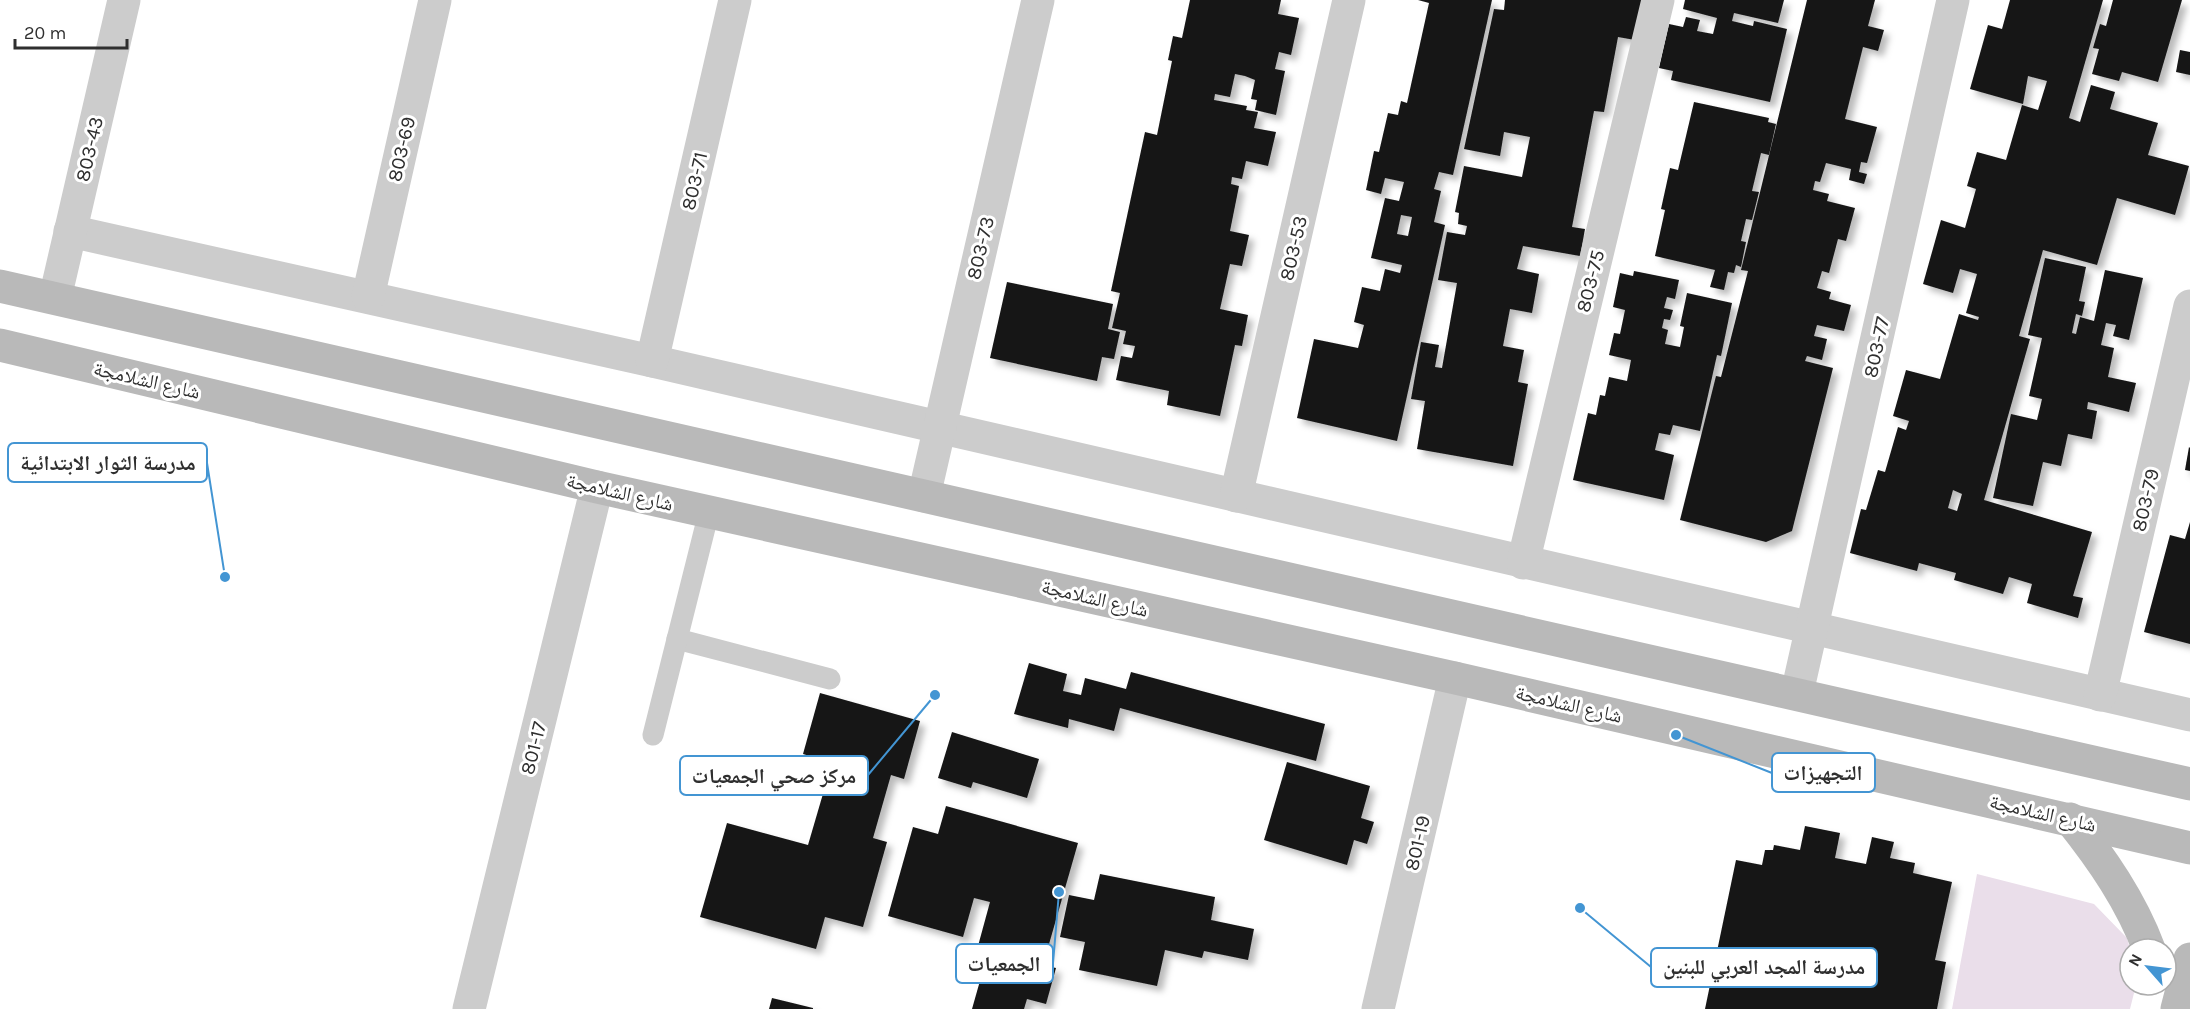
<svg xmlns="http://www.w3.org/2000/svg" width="2190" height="1009" viewBox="0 0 2190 1009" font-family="Karla,'Noto Naskh Arabic',sans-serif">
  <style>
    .green { fill: #eadeea }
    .building { fill: #161616; fill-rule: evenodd; filter: url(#shadow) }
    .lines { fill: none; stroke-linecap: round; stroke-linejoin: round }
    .lane { stroke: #ccc; stroke-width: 21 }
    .street { stroke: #ccc; stroke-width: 33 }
    .secondary { stroke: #b9b9b9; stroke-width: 33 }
    .labels { text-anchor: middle; stroke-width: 6; stroke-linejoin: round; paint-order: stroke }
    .street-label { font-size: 20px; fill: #2f2f2f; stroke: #fff }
    .leader { fill: none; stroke: #4395d3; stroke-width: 2 }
    .callout-dot { fill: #4395d3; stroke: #fff; stroke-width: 2 }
    .callout { fill: #fff; stroke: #4395d3; stroke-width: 2 }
    .callout-label { font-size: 21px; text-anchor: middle; font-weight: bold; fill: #2f2f2f }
  </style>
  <defs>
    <filter id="shadow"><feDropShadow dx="5.5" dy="5.5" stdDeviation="3" flood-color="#0004"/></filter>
  </defs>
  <rect width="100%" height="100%" fill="#fff"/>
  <polygon class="green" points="1977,874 2094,904 2127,938 2130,949 2130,985 2136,985 2130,1009 1952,1009"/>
  <g class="building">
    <polygon points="1190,0 1281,0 1278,14 1299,18 1291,55 1279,52 1275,69 1285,71 1276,115 1255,110 1257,100 1251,99 1255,80 1245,76 1235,74 1230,97 1215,94 1214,100 1247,106 1246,110 1258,112 1254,128 1276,132 1268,166 1246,161 1242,179 1232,177 1231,184 1239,186 1230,231 1249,235 1242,266 1230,264 1220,309 1248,315 1242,346 1235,345 1220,416 1167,405 1169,391 1116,380 1121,356 1132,358 1135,346 1123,344 1126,331 1112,328 1120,293 1111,291 1145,132 1157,135 1172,61 1168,60 1173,36 1182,38"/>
    <path d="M1418,0H1492L1453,175L1439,172L1434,189L1441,191L1434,222L1445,225L1397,441L1297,418L1314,339L1358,348L1364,325L1354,322L1362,287L1380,291L1385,269L1400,273L1402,265L1371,258L1385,198L1399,201L1404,182L1385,178L1381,194L1366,190L1374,151L1379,152L1388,113L1398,115L1401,101L1407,103L1429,3ZM1401,215L1412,217L1408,236L1397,234Z"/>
    <polygon points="1505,0 1642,0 1635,40 1618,37 1604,112 1594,111 1572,227 1585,229 1580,256 1523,246 1517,269 1539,274 1532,313 1510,309 1503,346 1524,350 1518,382 1528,384 1513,466 1417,449 1425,401 1411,399 1421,342 1439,345 1435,367 1442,368 1457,283 1438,280 1447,232 1465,235 1467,226 1458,224 1459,213 1455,212 1464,166 1522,177 1530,137 1504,132 1500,156 1464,149 1494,9 1504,10"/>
    <polygon points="1685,0 1784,0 1778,23 1734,13 1732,21 1753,26 1754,21 1787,29 1770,102 1671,80 1673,71 1659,68 1669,24 1683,27 1686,17 1700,20 1697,31 1713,34 1717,18 1683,9"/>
    <polygon points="1807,0 1875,0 1868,26 1884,30 1878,51 1863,47 1845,119 1877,127 1867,163 1861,162 1859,172 1867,174 1864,184 1849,180 1851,169 1826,163 1820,182 1815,181 1813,190 1829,194 1827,201 1855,208 1846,241 1838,239 1829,273 1822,271 1817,288 1831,292 1829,299 1851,305 1844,331 1817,325 1814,336 1827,339 1822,360 1807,356 1805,361 1833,368 1792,531 1766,542 1680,520 1716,376 1721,377 1748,271 1741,270"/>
    <path d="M2010,0H2103L2069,118L2080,122L2091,85L2115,92L2110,109L2158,123L2148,155L2189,166L2175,215L2117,198L2097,265L2043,250L2019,336L2030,339L1984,500L2092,532L2073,596L2083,598L2078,618L2027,603L2032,584L2009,577L2003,594L1954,580L1956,573L1919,563L1917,571L1850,553L1861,509L1866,510L1878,470L1885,472L1898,427L1906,430L1909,421L1893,416L1906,370L1940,379L1959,314L1978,320L1979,317L1966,313L1977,274L1960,269L1953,293L1923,284L1941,220L1965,228L1976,189L1967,186L1977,152L2006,160L2022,105L2038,110L2047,81L2028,76L2023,104L1970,89L1988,25L2002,29ZM1953,490L1962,494L1957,511L1948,508Z"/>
    <polygon points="2113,0 2182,0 2158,82 2122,72 2119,81 2092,74 2099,49 2093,48 2100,24 2106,26"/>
    <polygon points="2180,50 2190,52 2190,75 2176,72"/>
    <polygon points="1694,102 1769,118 1768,122 1776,124 1769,155 1761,153 1752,191 1759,192 1752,220 1746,219 1741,241 1746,242 1741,267 1736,265 1734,273 1728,272 1724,290 1710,287 1715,270 1655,256 1665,210 1661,209 1670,168 1678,170"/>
    <polygon points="2045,258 2086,267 2079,301 2085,302 2082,316 2076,314 2072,333 2076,334 2080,317 2094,321 2105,270 2143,278 2129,340 2113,336 2116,325 2106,323 2101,345 2114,348 2108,377 2136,383 2129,412 2088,402 2087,409 2097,411 2092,439 2068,434 2061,466 2043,462 2033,506 1993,498 2011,414 2037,420 2042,399 2029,396 2042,338 2028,335"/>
    <polygon points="1634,271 1679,280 1675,299 1667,297 1664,308 1673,310 1670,320 1664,319 1662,328 1668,330 1665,344 1680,347 1684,327 1680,326 1687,293 1732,303 1721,356 1717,355 1700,431 1673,425 1670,435 1659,433 1655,450 1674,455 1664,500 1573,480 1588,413 1596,415 1600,395 1605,396 1609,377 1627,381 1631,360 1609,355 1614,333 1620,334 1625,310 1613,307 1620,273 1633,276"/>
    <polygon points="1007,282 1113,304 1108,329 1120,332 1114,359 1102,357 1097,381 990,358"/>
    <polygon points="2189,447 2190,448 2190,471 2185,470"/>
    <polygon points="2190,522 2190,644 2144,632 2170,535 2185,539"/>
    <polygon points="1029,663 1067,674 1063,691 1081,695 1085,678 1126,689 1131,672 1325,724 1316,761 1120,708 1114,731 1069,719 1068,728 1014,714"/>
    <polygon points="820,693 920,721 904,779 891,775 873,838 887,842 863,927 825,917 816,949 700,917 727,823 808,845 832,763 803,754"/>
    <polygon points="952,732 1039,759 1027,798 973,782 971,788 938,778"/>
    <polygon points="1287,762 1370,786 1361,818 1374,822 1367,844 1354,840 1347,865 1264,840"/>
    <polygon points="946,806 1078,843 1043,965 1056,968 1046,1004 1027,999 1024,1009 972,1009 989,949 978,946 990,902 974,898 963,937 888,916 913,827 938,834"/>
    <polygon points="1805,826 1840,833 1835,858 1866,864 1872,837 1894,842 1890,858 1915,863 1913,873 1952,882 1935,960 1946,962 1937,1009 1705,1009 1736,860 1762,865 1765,850 1773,850 1774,845 1800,850"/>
    <polygon points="1100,874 1215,897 1211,920 1254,929 1248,960 1204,951 1202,958 1165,950 1157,986 1079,970 1085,942 1060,937 1069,895 1094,900"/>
    <polygon points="772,998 813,1008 813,1009 769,1009"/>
  </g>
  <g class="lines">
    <g class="lane">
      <polyline points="677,639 830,679"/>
      <polyline points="653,735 709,512"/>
    </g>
    <g class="street">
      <polyline points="70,231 652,361 2190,715"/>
      <polyline points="368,297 435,0"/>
      <polyline points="55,298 124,0"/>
      <polyline points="652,361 735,0"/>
      <polyline points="924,496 1038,0"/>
      <polyline points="1236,496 1349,0"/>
      <polyline points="1523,563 1658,0"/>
      <polyline points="1797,693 1953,0"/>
      <polyline points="2100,695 2190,306"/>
      <polyline points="469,1009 597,487"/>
      <polyline points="1378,1009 1455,678"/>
    </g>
    <g class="secondary">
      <polyline points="0,286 2190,784"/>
      <polyline points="0,345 597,487 1455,678 2190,848"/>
      <path d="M2070,819C2102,859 2131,901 2149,949"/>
      <polyline points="2177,1009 2190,959"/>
    </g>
  </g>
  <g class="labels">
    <g class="street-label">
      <text transform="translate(89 149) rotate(-77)" y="7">803-43</text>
      <text transform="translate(401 149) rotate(-77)" y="7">803-69</text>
      <text transform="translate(694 181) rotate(-77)" y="7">803-71</text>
      <text transform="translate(980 248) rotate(-77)" y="7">803-73</text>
      <text transform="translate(1293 248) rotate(-77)" y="7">803-53</text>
      <text transform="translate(1590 281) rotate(-76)" y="7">803-75</text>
      <text transform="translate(1876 347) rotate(-78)" y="7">803-77</text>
      <text transform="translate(147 380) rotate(13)" y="7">شارع الشلامجة</text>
      <text transform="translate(620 492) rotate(13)" y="7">شارع الشلامجة</text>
      <text transform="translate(2145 500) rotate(-77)" y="7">803-79</text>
      <text transform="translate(1095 598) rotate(13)" y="7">شارع الشلامجة</text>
      <text transform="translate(1569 704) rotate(13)" y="7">شارع الشلامجة</text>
      <text transform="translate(533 748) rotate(-76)" y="7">801-17</text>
      <text transform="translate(2043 813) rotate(13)" y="7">شارع الشلامجة</text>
      <text transform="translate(1417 843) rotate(-77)" y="7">801-19</text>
    </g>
  </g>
  <path class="leader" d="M225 577L207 463M1676 735L1772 773M935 695L868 775M1059 892L1053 963M1580 908L1651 967"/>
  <g class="callout-dot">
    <circle cx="225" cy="577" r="6"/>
    <circle cx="1676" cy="735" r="6"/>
    <circle cx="935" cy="695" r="6"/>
    <circle cx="1059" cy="892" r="6"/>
    <circle cx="1580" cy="908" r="6"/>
  </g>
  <g class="callout">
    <rect x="8" y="443" width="199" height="39" rx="6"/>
    <rect x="1772" y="753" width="103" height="39" rx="6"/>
    <rect x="680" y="756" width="188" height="39" rx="6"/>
    <rect x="956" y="944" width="97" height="39" rx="6"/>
    <rect x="1651" y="948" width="226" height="39" rx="6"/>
  </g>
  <g class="callout-label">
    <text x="108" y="470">مدرسة الثوار الابتدائية</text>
    <text x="1823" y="780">التجهيزات</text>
    <text x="774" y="783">مركز صحي الجمعيات</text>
    <text x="1004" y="971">الجمعيات</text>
    <text x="1764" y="974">مدرسة المجد العربي للبنين</text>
  </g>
  <g transform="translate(2148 967) rotate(298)"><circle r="28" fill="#ffffff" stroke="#acacac" stroke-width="1.5"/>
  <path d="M0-4.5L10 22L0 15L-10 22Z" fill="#4395d3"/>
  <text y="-9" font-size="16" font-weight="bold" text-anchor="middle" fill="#2f2f2f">N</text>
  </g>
  <path d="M15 39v9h112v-9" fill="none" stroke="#2f2f2f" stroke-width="3"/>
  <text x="24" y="39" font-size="18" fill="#2f2f2f" stroke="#ffffff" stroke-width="4.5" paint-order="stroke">20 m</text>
</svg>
